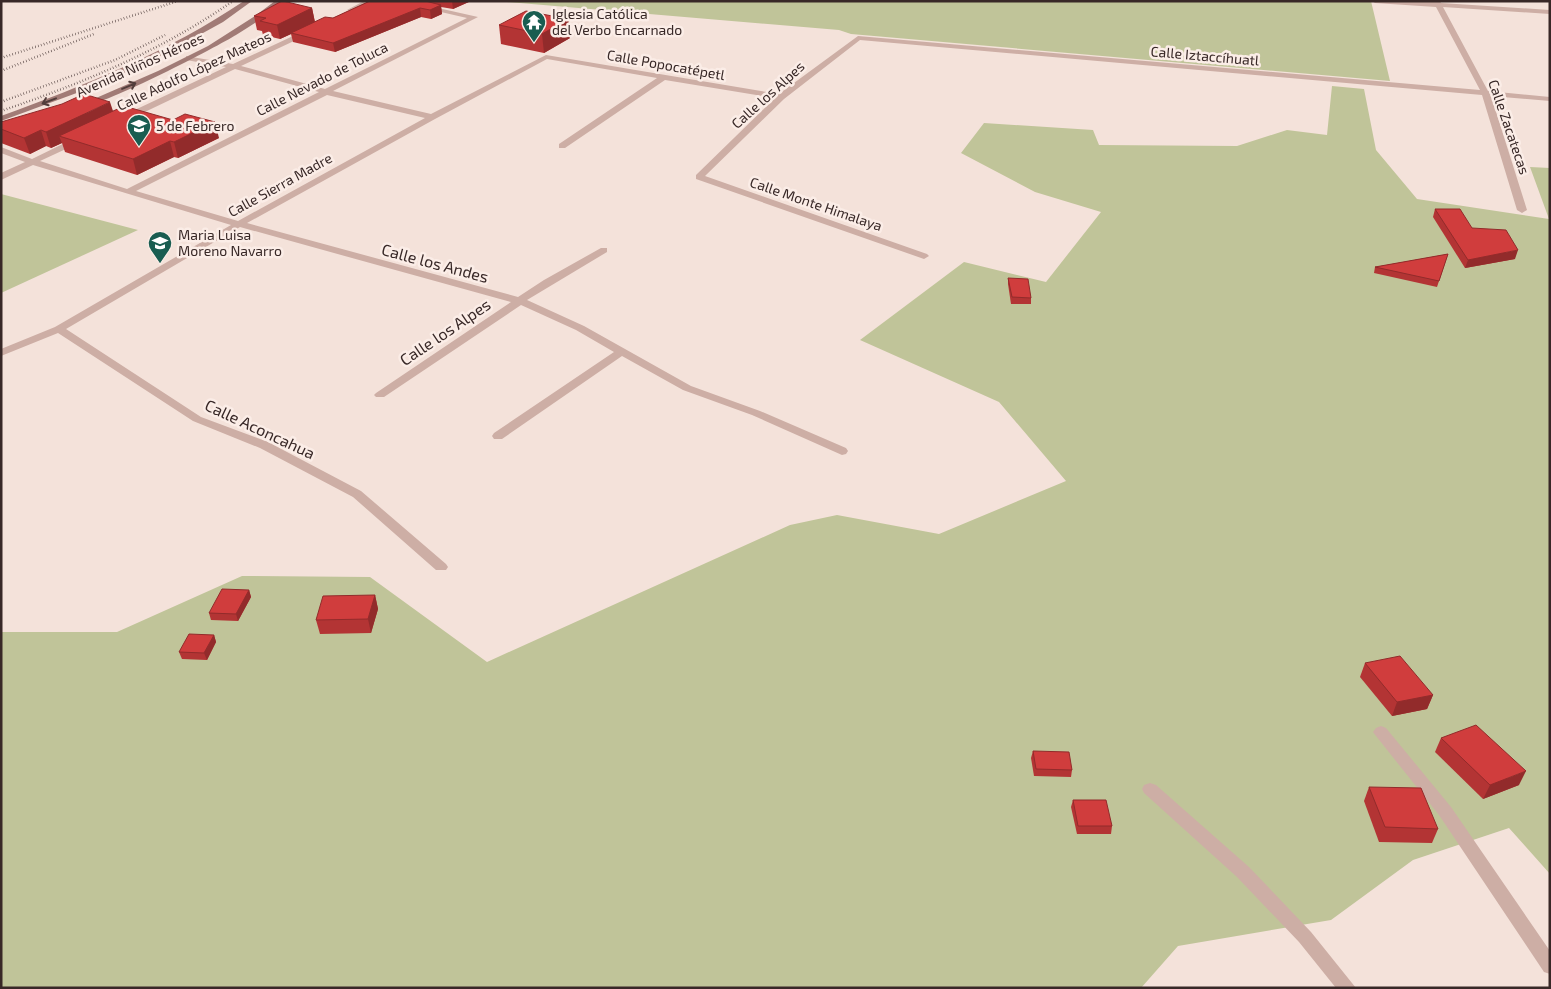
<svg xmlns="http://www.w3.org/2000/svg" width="1551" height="989" viewBox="0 0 1551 989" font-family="'Exo 2',sans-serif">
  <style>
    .green { fill: #c0c499 }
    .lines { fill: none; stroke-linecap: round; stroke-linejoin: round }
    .street { fill: #cdaea5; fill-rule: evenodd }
    .secondary { fill: #a17b76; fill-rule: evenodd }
    .rail { stroke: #382827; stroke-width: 2.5; stroke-dasharray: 0.5 2.5; stroke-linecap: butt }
    .wall { fill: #b33434 }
    .shaded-wall { fill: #922b2b }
    .building { fill: #d03d3d; stroke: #922b2b }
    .oneway { stroke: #523d3b }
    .labels { text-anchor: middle; stroke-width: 5; stroke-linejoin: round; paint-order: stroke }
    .far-poi-label { font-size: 14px; fill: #382827; stroke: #fbede7; text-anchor: start }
    .far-street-label { font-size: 14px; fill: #382827; stroke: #fbede7 }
    .street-label { font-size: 16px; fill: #382827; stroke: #fbede7 }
  </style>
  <rect width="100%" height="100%" fill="#f4e2da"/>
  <g class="green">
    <polygon points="495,1 1371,1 1390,81 851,34 839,30"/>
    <polygon points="1332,86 1364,89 1376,150 1417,199 1549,219 1530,167 1550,168 1550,874 1509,828 1413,860 1331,920 1178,946 1141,988 1,988 1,632 117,632 242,576 370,577 487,662 790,525 837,515 939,534 1066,481 999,402 860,340 964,262 1046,282 1101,212 1035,192 961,153 984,123 1093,130 1099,145 1237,146 1287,130 1327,135"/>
    <polygon points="1,194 138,230 1,293"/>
  </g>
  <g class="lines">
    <g class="street">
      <polygon points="364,1 373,1 353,11 347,10"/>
      <path d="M393,1H407L478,17L333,91L431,114L546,55L779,94L858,36L1480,90L1436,7L1375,3L1372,1H1440L1441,3L1550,10V14L1443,7L1488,91L1550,97V101L1491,96L1527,210L1522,213L1517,210L1482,95L860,40L784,99L705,176L927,254L929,256L924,259L696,179V175L775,98L665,80L565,148H559V144L657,78L547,59L435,119L247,223L518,297L544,280L601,248H607V252L527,300L584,326L691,386L760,411L846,448L848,451L846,454L842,455L752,415L683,390L622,356L502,439H494L492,436L494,433L614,352L576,330L521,305L384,397H376L374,395L376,393L511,302L240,227L66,329L201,417L268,442L361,491L446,564L448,567L446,570H436L353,497L260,448L193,421L58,333L1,356V349L55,327L231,225L33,165L1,180V173L25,162L1,153V147L32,159L75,138H81V142L40,161L127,189L319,92L235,69L128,120H122V116L226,67L186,60V56L233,64L308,29H311V33L241,66L325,89L467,18ZM327,95L425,118L238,221L136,191Z"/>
      <polygon points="1381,726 1386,728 1451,807 1550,951 1550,974 1544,972 1439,815 1376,736 1373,732 1376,728"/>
      <polygon points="1150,783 1156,785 1249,867 1311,932 1356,988 1336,988 1299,942 1237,877 1144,793 1142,789 1144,785"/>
    </g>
    <g class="secondary">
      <path d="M244,1H252L223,22L163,55L101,84L1,121V116C86,85 168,52 244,1Z"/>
      <path d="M275,1H283C270,14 252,25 236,35C218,46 91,113 80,105L158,71L208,46L255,16Z"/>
    </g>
    <g class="rail">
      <polyline points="1,58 178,1"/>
      <polyline points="1,71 94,34"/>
      <polyline points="1,102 115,60 165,35"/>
      <path d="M1,111C83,83 161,51 233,1"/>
    </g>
  </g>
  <g class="wall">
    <polygon points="370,1 471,1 453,9 441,7 442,14 431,19 421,17 335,52 293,42 291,34 280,39 263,35 262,31 257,30 254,16 312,8 315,22 333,18"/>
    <polygon points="568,19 570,38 544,53 501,44 499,25"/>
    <polygon points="113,111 219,138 178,158 174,157 137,175 65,152 62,143 51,148 46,146 30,154 1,143 1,122"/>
    <polygon points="1435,209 1472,228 1515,259 1465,268 1433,217"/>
    <polygon points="1448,254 1437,287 1374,273 1375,267"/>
    <polygon points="1008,278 1031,298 1031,304 1011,304 1008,284"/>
    <polygon points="249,590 251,597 238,621 211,620 209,613"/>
    <polygon points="375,595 378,609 371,633 320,634 316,620"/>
    <polygon points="214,635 216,642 207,660 182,659 179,652"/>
    <polygon points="1365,663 1433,695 1427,709 1392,716 1360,677"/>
    <polygon points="1441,738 1519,785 1483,799 1435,752"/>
    <polygon points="1033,751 1072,770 1071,777 1034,776 1031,758"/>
    <polygon points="1369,787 1438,829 1432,843 1379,842 1364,801"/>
    <polygon points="1073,800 1112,826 1111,834 1077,834 1071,807"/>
  </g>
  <g class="shaded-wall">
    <polygon points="452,1 471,1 453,9"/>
    <polygon points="441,5 442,14 431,19 430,10"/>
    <polygon points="312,8 315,23 291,33 291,34 280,39 277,25"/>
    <polygon points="420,8 421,17 335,52 333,43"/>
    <polygon points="568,19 570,38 544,53 542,34"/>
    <polygon points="110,102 115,117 59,136 62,143 51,148 46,132"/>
    <polygon points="215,122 219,138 178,158 174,142"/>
    <polygon points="41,130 46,146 30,154 24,138"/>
    <polygon points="170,141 174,157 137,175 133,159"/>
    <polygon points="1518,250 1515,259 1465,268 1468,260"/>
    <polygon points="249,590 251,597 238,621 236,614"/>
    <polygon points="375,595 378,609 371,633 368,619"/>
    <polygon points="214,635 216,642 207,660 204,653"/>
    <polygon points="1433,695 1427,709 1392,716 1397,702"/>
    <polygon points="1526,771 1519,785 1483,799 1490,785"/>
  </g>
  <g class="building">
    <polygon points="282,1 283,1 312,8 277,25 260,21 266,18 254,16"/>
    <polygon points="370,1 425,1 441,5 430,10 420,8 333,43 291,33 325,17 333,18"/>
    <polygon points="526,11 568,19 542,34 499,25"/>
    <polygon points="84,94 110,102 46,132 41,130 24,138 1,129 1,122 62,104"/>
    <polygon points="124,106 173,120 185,114 215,122 174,142 170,141 133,159 59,136"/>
    <polygon points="1435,209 1460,209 1472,228 1506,230 1518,250 1468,260"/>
    <polygon points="1448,254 1439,281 1375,267"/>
    <polygon points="1008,278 1028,279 1031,298 1012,297"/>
    <polygon points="222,589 249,590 236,614 209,613"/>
    <polygon points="375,595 368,619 316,620 323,596"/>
    <polygon points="189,634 214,635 204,653 179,652"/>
    <polygon points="1400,656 1433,695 1397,702 1365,663"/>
    <polygon points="1476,725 1526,771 1490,785 1441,738"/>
    <polygon points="1033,751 1069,752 1072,770 1036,769"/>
    <polygon points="1369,787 1421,788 1438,829 1385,827"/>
    <polygon points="1073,800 1106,800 1112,826 1078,826"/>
  </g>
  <defs><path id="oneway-shaft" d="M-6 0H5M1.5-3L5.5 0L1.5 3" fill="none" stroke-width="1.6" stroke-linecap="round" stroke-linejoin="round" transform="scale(1.25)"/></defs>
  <g class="oneway">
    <use href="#oneway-shaft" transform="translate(129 86) rotate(-23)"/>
    <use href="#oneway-shaft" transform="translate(49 101) rotate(159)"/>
  </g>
  <defs>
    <g id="temple-pin" transform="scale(1.25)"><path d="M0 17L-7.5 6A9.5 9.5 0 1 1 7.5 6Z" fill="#195d51" stroke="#fbede7"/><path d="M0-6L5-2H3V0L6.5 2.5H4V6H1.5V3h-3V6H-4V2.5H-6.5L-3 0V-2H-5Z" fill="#fff"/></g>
    <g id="school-pin" transform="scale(1.25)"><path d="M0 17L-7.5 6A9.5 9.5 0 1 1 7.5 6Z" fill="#195d51" stroke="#fbede7"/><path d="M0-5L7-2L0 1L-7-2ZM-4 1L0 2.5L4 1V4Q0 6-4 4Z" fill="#fff"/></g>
  </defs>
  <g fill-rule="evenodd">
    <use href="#temple-pin" x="534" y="22"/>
    <use href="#school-pin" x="139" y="126"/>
    <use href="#school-pin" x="160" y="243"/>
  </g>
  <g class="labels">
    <g class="far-poi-label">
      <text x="552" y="19">Iglesia Católica<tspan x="552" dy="16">del Verbo Encarnado</tspan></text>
      <text x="156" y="131">5 de Febrero</text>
      <text x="178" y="240">Maria Luisa<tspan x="178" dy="16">Moreno Navarro</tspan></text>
    </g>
    <g class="far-street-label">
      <text transform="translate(1205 56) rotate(5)" y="5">Calle Iztaccíhuatl</text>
      <text transform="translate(140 65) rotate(-24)" y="5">Avenida Niños Héroes</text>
      <text transform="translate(666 65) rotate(10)" y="5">Calle Popocatépetl</text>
      <text transform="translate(194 71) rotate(-25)" y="5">Calle Adolfo López Mateos</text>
      <text transform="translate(322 79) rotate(-27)" y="5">Calle Nevado de Toluca</text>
      <text transform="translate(768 95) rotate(-42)" y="5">Calle los Alpes</text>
      <text transform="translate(1509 127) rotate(71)" y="5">Calle Zacatecas</text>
      <text transform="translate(280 185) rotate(-29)" y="5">Calle Sierra Madre</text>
      <text transform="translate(816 204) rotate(19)" y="5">Calle Monte Himalaya</text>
    </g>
    <g class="street-label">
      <text transform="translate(435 263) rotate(15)" y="6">Calle los Andes</text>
      <text transform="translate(445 332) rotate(-34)" y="6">Calle los Alpes</text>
      <text transform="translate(260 429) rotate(25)" y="6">Calle Aconcahua</text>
    </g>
  </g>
  <rect width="1551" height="989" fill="none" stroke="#382827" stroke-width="5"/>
</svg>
